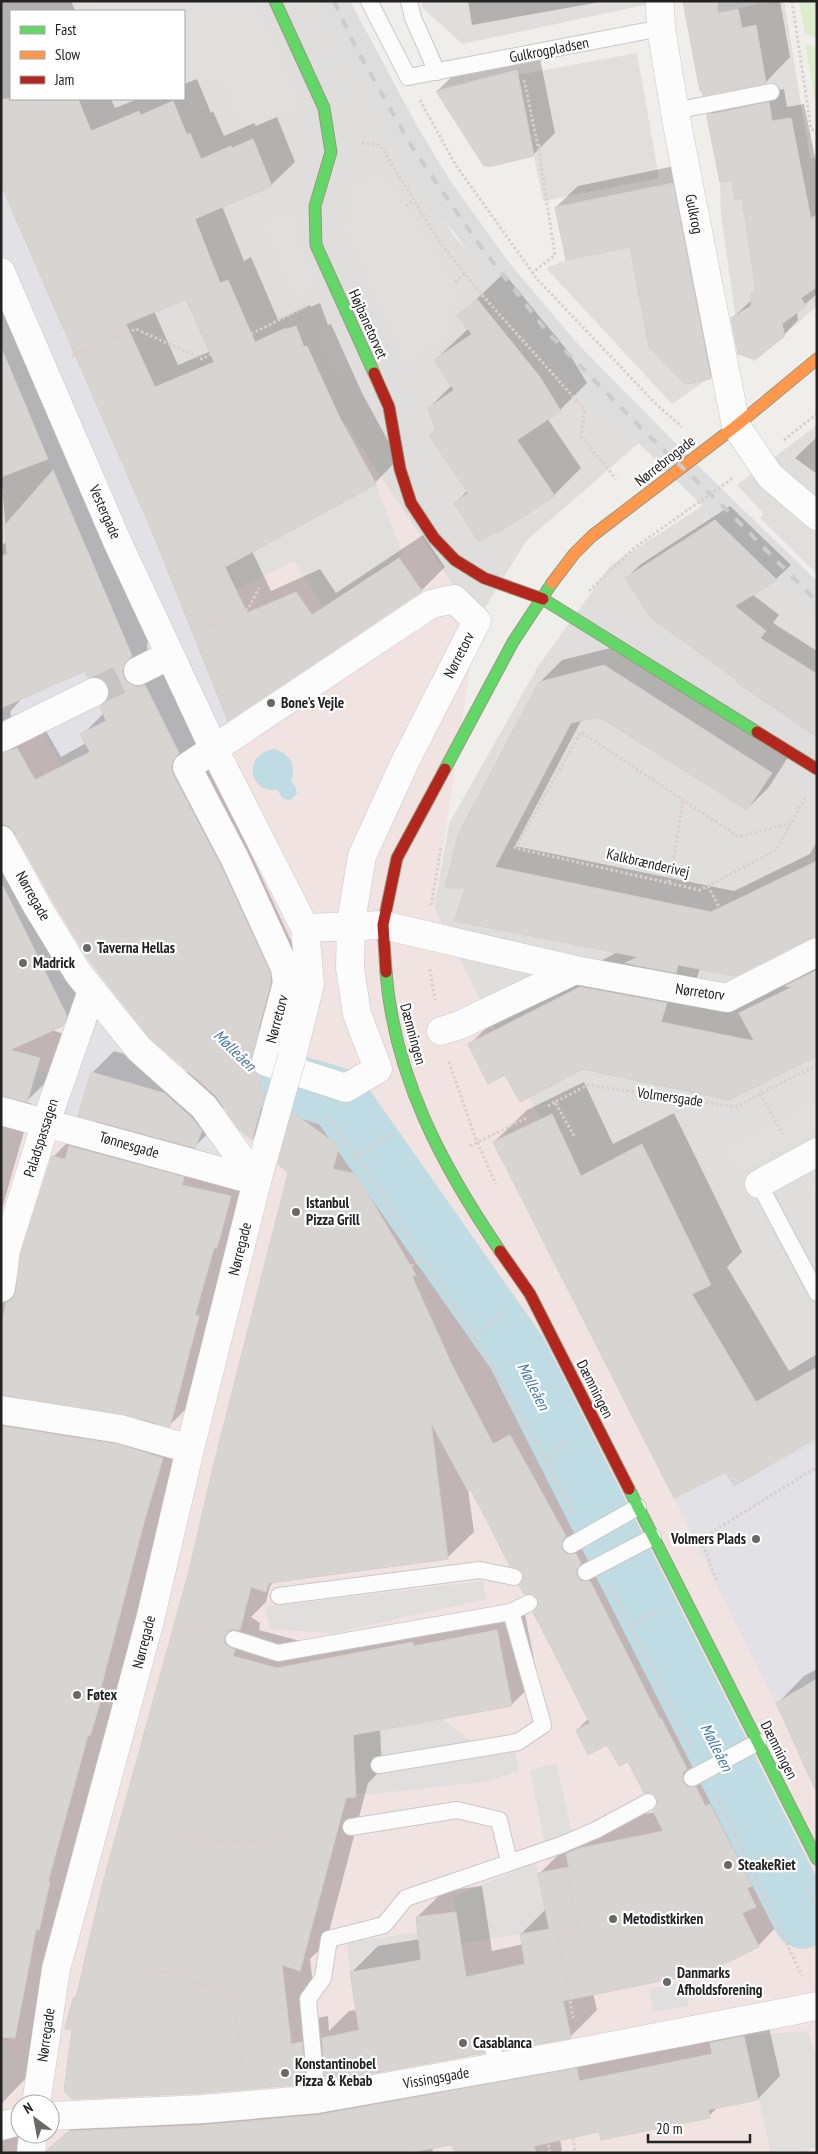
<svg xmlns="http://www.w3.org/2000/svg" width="818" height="2154" viewBox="0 0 818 2154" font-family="'PT Sans Narrow',sans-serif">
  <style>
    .residential { fill: #dfdedc; fill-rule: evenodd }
    .commercial { fill: #f1e3e1; fill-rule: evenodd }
    .grass { fill: #ddeccb }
    .parking { fill: #e0dfde }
    .plaza { fill: #e2e1e5 }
    .water { fill: #bfdbe3 }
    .pier { fill: #dedddd }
    .shadow { fill: #0003; fill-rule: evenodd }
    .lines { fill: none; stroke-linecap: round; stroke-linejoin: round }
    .river { stroke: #bfdbe3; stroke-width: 61 }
    .building { fill: #d7d4d2; stroke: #d3d0cc; fill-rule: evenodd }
    .street-tunnel { stroke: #c7c5c3; stroke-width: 28; stroke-dasharray: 28 14; stroke-linecap: butt }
    .lane-casing { stroke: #c9c8c7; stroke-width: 18 }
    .street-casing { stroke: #c9c8c7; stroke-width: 29 }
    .fast-casing { stroke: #999a82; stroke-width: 13 }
    .slow-casing { stroke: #999a82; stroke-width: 13 }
    .jam-casing { stroke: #999a82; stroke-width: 13 }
    .path { stroke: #dccecd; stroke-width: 3; stroke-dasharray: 2.5 2.5; stroke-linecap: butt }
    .lane { stroke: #fdfcfc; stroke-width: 16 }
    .street { stroke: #fdfcfc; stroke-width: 28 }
    .fast { stroke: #63d668; stroke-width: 11 }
    .slow { stroke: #ff974d; stroke-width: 11 }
    .jam { stroke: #b3261e; stroke-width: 11 }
    .rail { stroke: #ccc; stroke-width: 4; stroke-dasharray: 10 10; stroke-linecap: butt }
    .street-bridge-casing { stroke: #c9c8c7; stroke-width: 29; stroke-linecap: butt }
    .street-bridge { stroke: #fdfcfc; stroke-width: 28 }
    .poi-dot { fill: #6a6968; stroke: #fff; stroke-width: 2 }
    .labels { text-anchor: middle; stroke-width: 4.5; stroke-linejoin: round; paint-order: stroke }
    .street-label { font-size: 15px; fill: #222; stroke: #fff }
    .poi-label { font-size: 15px; font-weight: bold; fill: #222; stroke: #fff; text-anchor: start }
    .water-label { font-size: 16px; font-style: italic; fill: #4a7aab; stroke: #fff }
  </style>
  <rect width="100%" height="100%" fill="#f0eeeb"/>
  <g class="residential">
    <path d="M1,1H322L356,70L454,236L640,442L526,541L477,621L155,534L1,572ZM11,11H184V99H11Z"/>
    <polygon points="421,1 663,1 462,44 422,7"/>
    <polygon points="772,1 784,1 810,158 817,157 817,306 754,361 741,355 721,216 720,182 686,19"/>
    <polygon points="673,183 706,380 672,404 546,268 566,260 555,207"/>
    <polygon points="817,425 817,570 737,485"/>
    <polygon points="704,505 817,618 817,1661 713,1464 434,908 449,824 537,668 611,565"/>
  </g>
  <path class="commercial" d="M346,424L477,621L434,909L713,1464L817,1661V2153H1V572L155,534ZM20,2104H50V2134H20Z"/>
  <g class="grass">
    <polygon points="799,1 817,1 817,39 805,33"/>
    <polygon points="805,44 817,48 817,97 815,101"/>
  </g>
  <g class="parking">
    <polygon points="106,1 257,1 303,108 241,130 222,79 184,93 184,11 88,11 87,9"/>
    <polygon points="637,53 659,178 543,201 518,75"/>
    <polygon points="383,170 465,297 444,311 456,330 406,366 343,226 352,211 344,190"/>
    <polygon points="298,208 297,225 304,256 320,287 295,300 263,224"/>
    <polygon points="335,321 359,373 336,384 312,331"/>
    <polygon points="376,484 403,555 324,607 294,561 235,590 225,567"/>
    <polygon points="774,497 817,533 817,574 760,518"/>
    <polygon points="817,1099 817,1131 738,1173 724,1148"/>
    <polygon points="817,1177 817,1208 815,1209 802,1186"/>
    <polygon points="483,1581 486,1599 334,1633 271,1629 265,1607"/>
    <polygon points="443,1719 490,1756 516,1751 518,1772 482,1782 373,1794 356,1794 353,1735"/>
    <polygon points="556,1763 572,1833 545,1844 530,1770"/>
    <polygon points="536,1863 549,1929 461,1944 453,1896"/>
    <polygon points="418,1932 421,1960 350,1972 347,1943"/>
    <polygon points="684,1982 689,2006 653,2012 649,1989"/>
    <polygon points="807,2031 817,2058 817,2148 811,2148 806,2153 771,2153 744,2036"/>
  </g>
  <g class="plaza">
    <polygon points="1,178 71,347 79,361 155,537 229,722 251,725 187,767 138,671 1,346"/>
    <polygon points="85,671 106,721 81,735 90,752 62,767 42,731 15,745 17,748 1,757 1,713 22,698"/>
    <polygon points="1,815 74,941 183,1078 246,1135 239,1165 194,1153 202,1129 174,1095 91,1072 75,1125 26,1107 36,1070 55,1075 63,1027 70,1023 1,882"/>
    <polygon points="817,1442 817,1679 776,1703 674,1498 726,1472 734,1486"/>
  </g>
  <path class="water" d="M275,749C290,754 297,766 291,781L295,786L297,793L293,798L289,800L282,798L278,790C247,794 243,752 275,749Z"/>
  <polygon class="pier" points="320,1 350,1 417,126 451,182 511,265 577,343 685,453 817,581 817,619 596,401 550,353 496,289 436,208 402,153 353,67"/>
  <g class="shadow">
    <path d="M1,1H71L75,11H11V99H111L115,108L138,99H184V84L197,79L211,113L213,111L224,136L254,123L256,126L277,117L295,162L271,185L222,206L244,261L251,257L278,320L310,305V307L320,303L328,325L331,324L362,393L398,459L375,483L252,551L271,591L320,569L336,593L423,535L445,567L422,590L229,719L154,530L1,175ZM186,297L211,351L178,365L154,311Z"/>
    <polygon points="468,1 606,1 472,25"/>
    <polygon points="690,1 780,1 790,57 766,82"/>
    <polygon points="538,49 555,133 533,155 437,91 459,70"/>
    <polygon points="784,89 787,107 804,104 817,167 817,294 797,311 798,320 784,335 732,318 752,300 752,294 757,289 743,196 733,179 709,115 723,101"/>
    <polygon points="694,162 732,356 710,378 631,246 556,207 578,186"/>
    <path d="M1,257L149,638L147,645L148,653L163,662L198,749L245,841L294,947L277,1114L252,1139L224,1106L217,1125L193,1148L208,1153L205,1160L255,1171L194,1401L169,1426L158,1422L157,1425L187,1434L42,1999L29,2054L35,2056L32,2072L1,2104V1282L12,1286L19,1279L53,1157L78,1132L83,1133L97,1120L92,1073L114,1051L191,1073L17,834L15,835L91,990L88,1000L62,1025L52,1030L64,1034L52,1076L26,1102L32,1104L1,1212V545L7,542L1,475ZM86,670L104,678L109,685L111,694L104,713L82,735L86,743L61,757L42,724L12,720L10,712L23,697ZM14,1395L123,1412L145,1419L144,1420L23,1401Z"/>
    <polygon points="504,273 567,350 587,383 560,410 547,418 581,468 554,495 455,503 468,490 431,435 437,429 429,408 452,385 435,360 469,328 459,316"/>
    <polygon points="817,437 817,474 795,458"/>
    <polygon points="730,506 791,565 776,579 752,594 779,615 773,623 817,651 817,735 738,680 626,578 641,564"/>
    <polygon points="627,644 792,751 769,787 747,809 599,715 582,719 515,846 734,891 810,854 817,841 817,936 700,968 694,988 753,1001 774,980 817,956 817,1055 506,1073 470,1044 503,1011 618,952 457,920 540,682 562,660"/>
    <polygon points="584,1082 613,1144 674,1113 742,1252 727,1267 789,1371 817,1354 817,1435 735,1484 494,1142 527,1110"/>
    <path d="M320,1087L365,1119L359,1142L382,1148L442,1248L438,1251L477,1336L519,1419L537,1410L592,1509L588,1513V1523L593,1528H602L607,1535L602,1544L603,1550L608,1555H617L686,1694L688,1693L713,1742L709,1745V1756L714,1761H723L732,1780L736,1778L778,1858L774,1862L782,1879L770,1891L784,1919L758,1946L593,1993L597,2010L570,2037L497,2039L483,2052L325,2063L305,2083L74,2029L75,1998L78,1994L190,1571L289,1172L279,1163L294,1113ZM471,1488L524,1573L525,1580L539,1599V1608L589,1718L577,1730L608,1744L628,1760L658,1797V1807L655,1812L608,1821L566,1847L540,1873L547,1908L521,1934L523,1944L492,1951L482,1886L444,1891L417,1917L420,1939L378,1946L351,1973L357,2010L349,2011L329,2031L328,2016L317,2018L310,1959L326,1943L368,1783L382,1769L380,1729L511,1705L538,1679L523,1605L304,1642L259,1630L260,1623L251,1617L266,1602L270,1586L276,1580L447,1558L474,1532L468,1489Z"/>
    <polygon points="817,1669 817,1790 778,1703 804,1676"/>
    <polygon points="766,2014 780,2076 758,2099 719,2106 709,2116 600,2131 560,2139 562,2150 559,2153 457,2153 452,2144 432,2147 433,2153 56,2153 57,2143 80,2119 227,2102"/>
    <polygon points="1,2110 29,2140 15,2153 1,2153"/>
  </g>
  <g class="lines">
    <polyline class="river" points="192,1005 217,1034 261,1075 338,1098 517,1353 803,1918"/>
  </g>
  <g class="building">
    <polygon points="683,1 717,1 718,13 738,9 742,28 756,25 766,83 703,95 703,91 700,91"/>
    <polygon points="517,70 534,156 492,166 484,166 436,91"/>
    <path d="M1,99H78L91,131L139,111L141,115L173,101L187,135L190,133L201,159L231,146L232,148L253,139L272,186L195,219L220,283L228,280L255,342L286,328L287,329L296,326L304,347L307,346L339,416L376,484L225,567L247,613L296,592L312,615L399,558L422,591L228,721L152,531L1,185ZM186,299L214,362L155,387L126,324Z"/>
    <polygon points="769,102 772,121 791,118 811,219 817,214 817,287 801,298 806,306 782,324 785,336 756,359 738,354 731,318 751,306 751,293 756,290 742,198 735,199 732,180 720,182 707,115"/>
    <polygon points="673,183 711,379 685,384 649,347 630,247 566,260 555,207"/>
    <polygon points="477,299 540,377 561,411 517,440 555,496 496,534 494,532 479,542 454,503 468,493 429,435 436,430 428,408 454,390 434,360 472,334 457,316"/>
    <polygon points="1,347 48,459 1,477"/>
    <polygon points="53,470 132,656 125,663 122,671 124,678 130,684 138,687 145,685 179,753 173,760 171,767 173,774 221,866 270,972 271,982 251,1058 251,1066 254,1072 262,1077 259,1089 265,1093 252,1140 238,1128 215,1095 150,1038 118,997 87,957 51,898 15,833 9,826 1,824 1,753 17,748 35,780 90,752 80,734 106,721 100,707 107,700 110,693 108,686 102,679 95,676 88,678 85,671 1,708 1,557 7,554 5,525"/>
    <polygon points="715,520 777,580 735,606 766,631 760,638 817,674 817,737 736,682 737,680 650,617 625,578"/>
    <polygon points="604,665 772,773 747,810 599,717 571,723 495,867 711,912 817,861 817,937 810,938 735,976 678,965 676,973 625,963 638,957 455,921 465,888 445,888 459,833 539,682"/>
    <polygon points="1,882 67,1016 63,1026 10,1050 40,1058 27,1102 1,1096"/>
    <polygon points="817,970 817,1056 729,1100 583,1069 520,1102 505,1075 488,1084 468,1044 580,987 667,1003 661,1022 754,1041 739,1013 792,987 785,986"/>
    <polygon points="91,1072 164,1093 192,1118 202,1131 195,1148 78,1116"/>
    <polygon points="292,1112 339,1146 333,1169 356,1174 416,1275 412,1276 451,1363 493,1444 510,1435 566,1536 562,1540 562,1549 566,1554 576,1554 581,1563 576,1571 577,1576 581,1581 590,1581 660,1719 661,1718 687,1769 683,1773 683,1782 687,1787 696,1787 705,1806 710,1804 752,1886 747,1888 756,1907 742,1913 759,1947 710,1971 563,2001 571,2038 504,2050 500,2041 491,2038 484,2044 484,2053 325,2082 322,2038 359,2030 350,1972 421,1960 416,1917 456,1912 466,1977 525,1964 520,1934 549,1929 538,1873 569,1867 566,1854 580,1848 663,1831 653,1811 657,1807 657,1798 653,1793 644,1793 628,1762 619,1766 607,1745 588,1755 576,1730 590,1723 533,1612 538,1608 538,1599 534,1594 524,1594 519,1585 524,1579 523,1573 520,1569 510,1566 471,1490 468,1491 431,1423 448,1559 269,1583 266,1592 251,1587 240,1630 232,1629 228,1631 225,1636 224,1642 227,1646 235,1650 233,1656 277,1668 413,1642 414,1646 497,1630 512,1706 353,1735 356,1797 346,1798 300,1971 282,1965 291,2044 302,2042 306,2084 202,2093 72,2099 64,2091 72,2030 65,2029 73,1998 76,1998 102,1886 189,1571 214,1463 288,1173 278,1164"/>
    <polygon points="552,1114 581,1176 642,1144 711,1285 692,1294 756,1402 817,1367 817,1437 734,1486 726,1472 674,1498 493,1142"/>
    <polygon points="69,1146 184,1177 182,1185 231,1196 217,1248 214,1248 195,1315 199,1316 170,1427 123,1414 1,1395 1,1327 6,1303 13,1298 16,1291 21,1253 52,1156 65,1159"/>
    <polygon points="1,1426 117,1444 163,1458 144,1522 98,1699 101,1700 90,1736 88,1735 48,1882 50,1882 39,1930 36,1929 15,2038 1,2037"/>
    <polygon points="817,1679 817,1793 776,1703"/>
    <polygon points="744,2036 758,2100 708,2110 710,2118 601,2140 599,2132 534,2146 536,2153 456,2153 451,2145 408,2153 47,2153 47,2150 69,2131 204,2125 318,2115 577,2068 579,2081 712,2054 710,2043"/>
  </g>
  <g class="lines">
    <polyline class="street-tunnel" points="94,692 138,671"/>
    <g class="lane-casing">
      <g id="lane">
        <polyline points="369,1 408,77 661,28"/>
        <polyline points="409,1 413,18 437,72"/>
        <polyline points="674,111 771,92"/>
        <polyline points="759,1184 817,1293"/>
        <polyline points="571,1545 638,1507"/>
        <polyline points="586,1572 653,1537"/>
        <polyline points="279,1596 480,1570 514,1577"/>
        <polyline points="234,1639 278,1653 511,1612 529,1603"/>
        <polyline points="379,1765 518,1742 543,1725 511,1612"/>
        <polyline points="692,1778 758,1742"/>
        <polyline points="351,1827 457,1810 499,1820 509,1861"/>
        <polyline points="493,2048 497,2067"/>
        <polyline points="317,2099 308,1999 323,1978 329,1939 384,1925 406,1898 561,1845 596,1830 648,1802"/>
      </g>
    </g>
    <g class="street-casing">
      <g id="street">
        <polyline points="660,1 661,28 676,119 736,426 770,476 817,516"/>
        <polyline points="1,272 117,541 214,749 305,928 310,984 292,1057"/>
        <polygon points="454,599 477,621 406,760 362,856 351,922 350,968 357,1014 378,1069 346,1088 266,1062 287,983 285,968 235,859 187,767 431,604"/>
        <polyline points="138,671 170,655"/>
        <polyline points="1,738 94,692"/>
        <polyline points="1,840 37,906 78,973 139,1049 204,1107 257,1181"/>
        <polyline points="305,928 383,925 575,970 727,998 817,952"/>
        <polyline points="441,1031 460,1025 575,970"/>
        <polyline points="1,1111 257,1181"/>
        <polyline points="759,1184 817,1152"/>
        <polyline points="1,1288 6,1250 46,1122 92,991"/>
        <polyline points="1,1410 120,1429 190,1449"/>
        <polyline points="36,2104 56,1969 150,1620 190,1449 257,1181 280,1099"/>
        <polyline points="50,2116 203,2109 317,2099 559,2056 817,2006"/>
        <polyline points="1,2126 20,2121"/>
        <polyline points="31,2153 33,2134"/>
      </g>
    </g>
    <g class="fast-casing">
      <g id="fast">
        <polyline points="275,1 324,108 331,152 315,206 316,245 374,373"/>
        <polyline points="543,599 757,732"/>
        <polyline points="445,769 513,642 552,583"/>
        <path d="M386,972C394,1076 442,1166 500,1251"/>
        <polyline points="629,1489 817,1859"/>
      </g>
    </g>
    <g class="slow-casing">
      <polyline id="slow" points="552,583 574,554 592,536 736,426 817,359"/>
    </g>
    <g class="jam-casing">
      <g id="jam">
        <polyline points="374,373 389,407 400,469 411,503 434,538 455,560 484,578 543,599"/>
        <polyline points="757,732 817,769"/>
        <polyline points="386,972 383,925 397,858 445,769"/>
        <polyline points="500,1251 530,1294 629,1489"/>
      </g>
    </g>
    <g class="path">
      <polyline points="792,1 811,129 817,133"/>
      <polyline points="524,80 538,146 555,255 532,273"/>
      <polyline points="420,100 455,164 537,279 656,404 682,427"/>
      <polyline points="362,143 380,145 441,244 483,296 585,410 581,436 616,479"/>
      <polyline points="538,146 543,145"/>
      <polyline points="406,206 414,200"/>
      <polyline points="455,282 465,274"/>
      <polyline points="251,334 309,305"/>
      <polyline points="72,356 136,329 202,359 211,354"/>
      <polyline points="784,440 817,414"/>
      <polyline points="1,493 5,491"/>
      <polyline points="589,591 634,548 733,478"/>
      <polyline points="195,632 248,609 259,588"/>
      <polyline points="791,823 739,837 581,732 515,848 700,890 776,850 806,797"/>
      <polyline points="669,882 673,864 683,799"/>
      <polyline points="708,886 720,909"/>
      <polyline points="431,905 441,847"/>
      <polyline points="430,969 435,1000"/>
      <polyline points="449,1062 477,1142 496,1184"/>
      <polyline points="760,1084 760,1094 783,1134"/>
      <polyline points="548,1106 555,1102"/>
      <polyline points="327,1117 356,1155 474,1336 547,1461 574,1515"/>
      <polyline points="574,1136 555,1102 588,1085 735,1107 817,1065"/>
      <polyline points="470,1146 528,1117"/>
      <polyline points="356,1155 394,1133"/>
      <polyline points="411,1266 422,1260"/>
      <polyline points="474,1336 505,1313"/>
      <polyline points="547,1461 570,1439"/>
      <polyline points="716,1580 701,1539 817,1467"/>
      <polyline points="611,1587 693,1748"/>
      <polyline points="180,1626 210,1633"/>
      <polyline points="631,1626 657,1612"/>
      <polyline points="1,1788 16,1791"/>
      <polyline points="716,1794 802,1976"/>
      <polyline points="172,1839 274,1843 294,1834"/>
      <polyline points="566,1871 578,1932 557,1936 574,2021"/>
      <polyline points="807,1888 817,1908"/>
      <polyline points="137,1973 189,1971 190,1982 231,1993 244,2075"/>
      <polyline points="545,2125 550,2153"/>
      <polyline points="573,2138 575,2153"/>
    </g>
    <use href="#lane" class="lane"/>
    <use href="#street" class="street"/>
    <use href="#fast" class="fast"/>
    <use href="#slow" class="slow"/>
    <use href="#jam" class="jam"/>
    <polyline class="rail" points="334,1 357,50 412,147 478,243 548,333 642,429 726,509 817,602"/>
    <g class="street-bridge-casing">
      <polyline id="street-bridge" points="280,1099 292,1057"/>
    </g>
    <use href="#street-bridge" class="street-bridge"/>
  </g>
  <g class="poi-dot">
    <circle cx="271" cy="703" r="5"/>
    <circle cx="87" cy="948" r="5"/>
    <circle cx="23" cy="963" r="5"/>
    <circle cx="296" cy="1212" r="5"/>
    <circle cx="756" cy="1539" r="5"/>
    <circle cx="77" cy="1695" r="5"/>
    <circle cx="728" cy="1865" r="5"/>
    <circle cx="613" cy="1919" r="5"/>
    <circle cx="667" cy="1982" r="5"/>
    <circle cx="463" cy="2043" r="5"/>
    <circle cx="285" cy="2073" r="5"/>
  </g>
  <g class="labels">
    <g class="street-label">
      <text transform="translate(549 50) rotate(-11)" y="5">Gulkrogpladsen</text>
      <text transform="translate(694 214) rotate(79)" y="5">Gulkrog</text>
      <text transform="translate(368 324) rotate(66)" y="5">Højbanetorvet</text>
      <text transform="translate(665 461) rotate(-38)" y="5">Nørrebrogade</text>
      <text transform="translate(105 512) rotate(66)" y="5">Vestergade</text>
      <text transform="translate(459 655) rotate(-63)" y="5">Nørretorv</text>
      <text transform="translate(648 863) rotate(13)" y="5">Kalkbrænderivej</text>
      <text transform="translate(33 896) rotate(60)" y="5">Nørregade</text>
      <text transform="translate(700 992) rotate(8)" y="5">Nørretorv</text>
      <text transform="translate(277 1019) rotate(-75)" y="5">Nørretorv</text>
      <text transform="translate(413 1034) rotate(75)" y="5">Dæmningen</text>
      <text transform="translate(670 1097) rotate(8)" y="5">Volmersgade</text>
      <text transform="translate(41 1138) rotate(-72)" y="5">Paladspassagen</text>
      <text transform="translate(129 1145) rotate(16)" y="5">Tønnesgade</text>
      <text transform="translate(240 1249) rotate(-76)" y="5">Nørregade</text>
      <text transform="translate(595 1389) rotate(63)" y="5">Dæmningen</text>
      <text transform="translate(144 1642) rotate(-76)" y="5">Nørregade</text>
      <text transform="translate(779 1750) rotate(63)" y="5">Dæmningen</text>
      <text transform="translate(46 2035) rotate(-82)" y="5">Nørregade</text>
      <text transform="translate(436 2078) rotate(-10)" y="5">Vissingsgade</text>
    </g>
    <g class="poi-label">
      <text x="281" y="708">Bone's Vejle</text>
      <text x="97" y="953">Taverna Hellas</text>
      <text x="33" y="968">Madrick</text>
      <text x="306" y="1208">Istanbul<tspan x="306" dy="17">Pizza Grill</tspan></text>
      <text x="746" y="1544" text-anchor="end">Volmers Plads</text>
      <text x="87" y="1700">Føtex</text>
      <text x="738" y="1870">SteakeRiet</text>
      <text x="623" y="1924">Metodistkirken</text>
      <text x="677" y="1978">Danmarks<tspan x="677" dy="17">Afholdsforening</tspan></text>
      <text x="473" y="2048">Casablanca</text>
      <text x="295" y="2069">Konstantinobel<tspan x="295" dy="17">Pizza &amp; Kebab</tspan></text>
    </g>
    <g class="water-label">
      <text transform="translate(235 1050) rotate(44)" y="6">Mølleåen</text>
      <text transform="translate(534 1386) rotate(63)" y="6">Mølleåen</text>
      <text transform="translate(717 1747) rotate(63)" y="6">Mølleåen</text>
    </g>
  </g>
  <rect width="818" height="2154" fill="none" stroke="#222222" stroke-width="5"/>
  <rect x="10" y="10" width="175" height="90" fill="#ffffff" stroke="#a7a7a7"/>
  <rect x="20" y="26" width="25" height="8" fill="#63d668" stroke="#a7a7a7"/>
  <text x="55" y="35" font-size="15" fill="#222222">Fast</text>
  <rect x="20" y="51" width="25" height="8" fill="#ff974d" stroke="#a7a7a7"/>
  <text x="55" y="60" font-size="15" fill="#222222">Slow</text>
  <rect x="20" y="76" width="25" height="8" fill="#b3261e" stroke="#a7a7a7"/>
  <text x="55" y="85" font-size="15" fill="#222222">Jam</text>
  <g transform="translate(35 2119) rotate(328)"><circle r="24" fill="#ffffff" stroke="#a7a7a7"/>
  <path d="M0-4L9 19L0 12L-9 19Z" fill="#6a6968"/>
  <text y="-8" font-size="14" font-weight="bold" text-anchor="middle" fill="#222222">N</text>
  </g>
  <path d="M648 2134v8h102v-8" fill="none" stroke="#222222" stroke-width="2.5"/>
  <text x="656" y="2134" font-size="15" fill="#222222" stroke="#ffffff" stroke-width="4" paint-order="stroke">20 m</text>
</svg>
